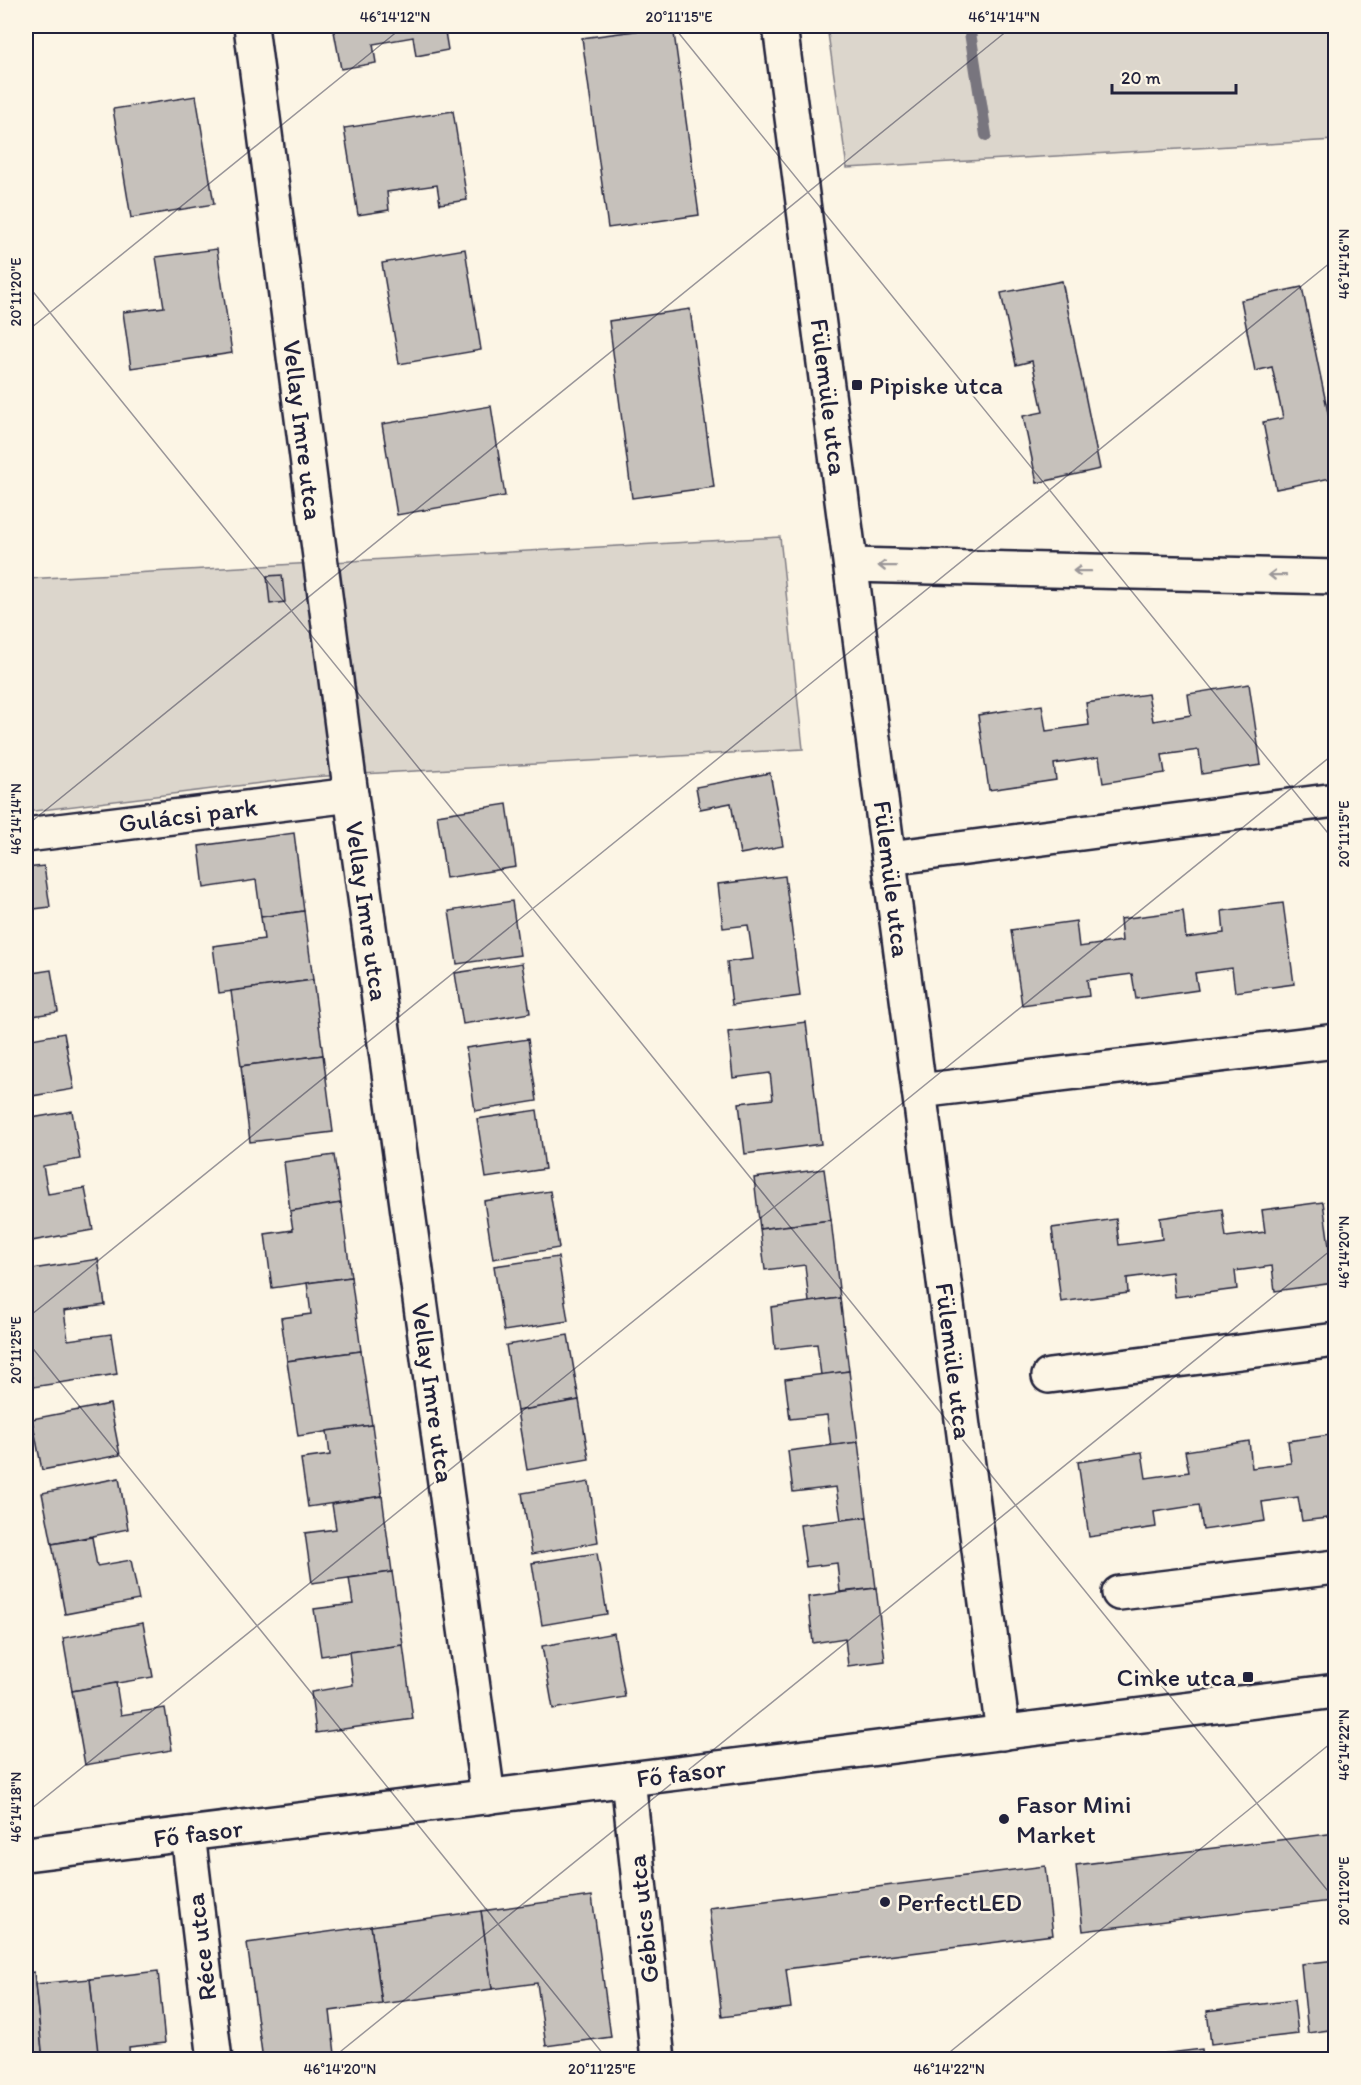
<svg xmlns="http://www.w3.org/2000/svg" width="1361" height="2085" viewBox="0 0 1361 2085" font-family="Itim,sans-serif">
  <style>
    .green { fill: #dcd6cc; stroke: #7f7c84; stroke-width: 1.5 }
    .lines { fill: none; stroke-linecap: round; stroke-linejoin: round }
    .stream { stroke: #78757e; stroke-width: 12 }
    .building { fill: #c6c1bb; stroke: #22223b; stroke-width: 1.5 }
    .minor-casing { stroke: #22223b; stroke-width: 38 }
    .minor { stroke: #fcf5e5; stroke-width: 33 }
    .oneway { stroke: #9a9698 }
    .ticks { fill: none; stroke: #22223b; stroke-width: 1.5; stroke-opacity: 0.45 }
    .poi-dot { fill: #22223b; stroke: #fcf5e5; stroke-width: 2 }
    .labels { text-anchor: middle; stroke-width: 5; stroke-linejoin: round; paint-order: stroke }
    .poi-label { font-size: 26px; fill: #22223b; stroke: #fcf5e5; text-anchor: start }
    .street-label { font-size: 26px; fill: #22223b; stroke: #fcf5e5 }
    .neatline { fill: none; stroke: #22223b; stroke-width: 2 }
    .ticks-label { font-size: 15px; text-anchor: middle; fill: #22223b }
  </style>
  <rect width="100%" height="100%" fill="#fcf5e5"/>
  <filter id="ink" filterUnits="userSpaceOnUse"><feTurbulence type="fractalNoise" baseFrequency=".0167" numOctaves="2"/><feDisplacementMap in="SourceGraphic" scale="12" xChannelSelector="R" yChannelSelector="G"/><feConvolveMatrix kernelMatrix="1 2 1 2 8 2 1 2 1" color-interpolation-filters="sRGB"/></filter>
  <g filter="url(#ink)">
    <g class="green">
      <polygon points="827,26 1335,26 1335,140 847,168"/>
      <polygon points="780,537 803,749 309,777 26,812 26,579"/>
    </g>
    <g class="lines">
      <polyline class="stream" points="969,26 986,135"/>
    </g>
    <g class="building">
      <polygon points="333,26 444,26 448,50 416,56 413,37 373,44 376,63 341,69"/>
      <polygon points="673,26 699,215 608,228 582,38"/>
      <polygon points="196,96 214,204 131,218 113,109"/>
      <polygon points="453,111 467,200 440,204 437,185 387,192 389,210 358,215 344,128"/>
      <polygon points="217,249 232,353 131,368 123,312 164,307 156,257"/>
      <polygon points="465,249 481,350 399,364 382,263"/>
      <polygon points="1062,281 1100,469 1037,483 1023,416 1043,412 1032,361 1016,365 1001,293"/>
      <polygon points="1302,287 1336,451 1336,477 1276,489 1263,422 1283,418 1272,367 1255,371 1241,300"/>
      <polygon points="690,309 714,487 632,498 609,321"/>
      <polygon points="491,406 505,496 397,515 382,424"/>
      <polygon points="282,575 285,602 270,604 267,576"/>
      <polygon points="1249,684 1261,765 1202,774 1199,750 1162,755 1165,773 1103,783 1099,757 1054,764 1056,780 989,790 978,715 1042,705 1046,731 1089,725 1086,703 1148,694 1153,721 1191,715 1188,694"/>
      <polygon points="770,773 783,846 740,854 731,803 700,809 696,787"/>
      <polygon points="507,804 516,867 446,878 437,815"/>
      <polygon points="294,833 304,911 261,917 256,880 204,888 199,846"/>
      <polygon points="44,866 50,907 26,910 26,868"/>
      <polygon points="785,876 800,996 732,1005 727,962 753,959 748,925 723,928 718,884"/>
      <polygon points="512,901 520,955 457,964 449,911"/>
      <polygon points="1283,903 1294,984 1235,992 1232,968 1195,973 1198,990 1136,999 1132,974 1087,980 1089,996 1022,1005 1011,930 1076,921 1079,947 1122,941 1120,919 1183,911 1186,938 1224,933 1222,911"/>
      <polygon points="304,911 313,980 219,993 213,946 264,939 261,917"/>
      <polygon points="522,963 530,1013 463,1024 455,973"/>
      <polygon points="51,970 58,1012 26,1017 26,974"/>
      <polygon points="313,980 323,1055 241,1066 231,991"/>
      <polygon points="806,1022 821,1144 745,1154 739,1103 773,1099 770,1073 733,1078 728,1032"/>
      <polygon points="64,1033 74,1089 26,1097 26,1040"/>
      <polygon points="528,1039 537,1101 475,1111 466,1048"/>
      <polygon points="323,1055 333,1132 250,1142 241,1066"/>
      <polygon points="537,1110 545,1169 486,1178 477,1119"/>
      <polygon points="72,1111 80,1159 43,1166 48,1194 85,1188 93,1230 26,1242 26,1119"/>
      <polygon points="334,1155 341,1203 290,1211 284,1162"/>
      <polygon points="824,1169 831,1220 760,1229 754,1178"/>
      <polygon points="550,1191 559,1248 493,1259 484,1201"/>
      <polygon points="1323,1202 1334,1283 1275,1291 1272,1266 1235,1271 1237,1289 1175,1297 1172,1272 1127,1278 1128,1293 1061,1302 1052,1228 1116,1219 1119,1245 1162,1239 1160,1218 1222,1209 1226,1237 1265,1232 1262,1210"/>
      <polygon points="341,1203 351,1277 272,1288 265,1234 293,1230 290,1211"/>
      <polygon points="831,1220 840,1298 809,1302 805,1265 765,1270 760,1229"/>
      <polygon points="558,1257 568,1321 504,1331 494,1266"/>
      <polygon points="98,1259 105,1305 64,1311 68,1340 111,1334 117,1374 33,1387 26,1340 26,1270"/>
      <polygon points="351,1277 361,1351 287,1361 281,1318 311,1314 307,1283"/>
      <polygon points="840,1298 849,1371 821,1375 817,1344 775,1349 771,1307"/>
      <polygon points="568,1335 579,1400 517,1411 506,1345"/>
      <polygon points="361,1351 372,1425 298,1436 287,1361"/>
      <polygon points="849,1371 858,1442 831,1446 827,1415 790,1419 785,1379"/>
      <polygon points="579,1400 589,1459 527,1470 517,1411"/>
      <polygon points="110,1404 120,1455 42,1470 32,1419"/>
      <polygon points="372,1425 382,1496 308,1507 301,1459 330,1455 327,1431"/>
      <polygon points="1336,1434 1336,1517 1302,1521 1298,1497 1262,1502 1265,1521 1203,1530 1199,1505 1154,1512 1156,1527 1089,1537 1078,1462 1142,1452 1146,1478 1189,1472 1185,1451 1249,1441 1252,1468 1291,1463 1288,1441"/>
      <polygon points="858,1442 867,1517 841,1520 836,1487 793,1492 788,1451"/>
      <polygon points="119,1478 128,1529 52,1544 42,1493"/>
      <polygon points="589,1482 598,1542 532,1554 522,1493"/>
      <polygon points="382,1496 392,1572 312,1583 305,1533 336,1529 332,1504"/>
      <polygon points="867,1517 876,1588 840,1592 837,1563 806,1567 800,1525"/>
      <polygon points="92,1537 97,1566 131,1560 139,1600 65,1614 52,1544"/>
      <polygon points="597,1553 607,1614 542,1625 532,1563"/>
      <polygon points="392,1572 403,1645 321,1656 314,1609 353,1604 349,1578"/>
      <polygon points="876,1588 885,1661 848,1666 845,1638 813,1643 808,1597"/>
      <polygon points="143,1623 153,1677 72,1691 63,1638"/>
      <polygon points="614,1633 625,1697 553,1709 542,1646"/>
      <polygon points="403,1645 413,1719 316,1733 311,1692 353,1685 349,1652"/>
      <polygon points="116,1683 121,1715 165,1708 172,1750 85,1765 72,1691"/>
      <polygon points="1336,1833 1336,1937 1331,1901 1083,1931 1076,1865"/>
      <polygon points="1045,1866 1053,1935 786,1969 791,2008 722,2017 709,1908"/>
      <polygon points="592,1896 611,2037 546,2046 537,1983 492,1989 481,1911"/>
      <polygon points="481,1911 492,1989 382,2004 371,1926"/>
      <polygon points="371,1926 382,2004 330,2011 335,2054 296,2060 263,2060 247,1943"/>
      <polygon points="1336,1960 1336,2029 1308,2033 1301,1964"/>
      <polygon points="158,1971 165,2043 129,2047 130,2060 98,2060 90,1979"/>
      <polygon points="34,1972 43,2059 26,2060 26,1973"/>
      <polygon points="90,1979 98,2053 43,2059 35,1984"/>
      <polygon points="1294,2000 1298,2034 1211,2044 1207,2011"/>
      <polygon points="1202,2049 1203,2060 1110,2060"/>
    </g>
    <g class="lines">
      <g class="minor-casing">
        <g id="minor">
          <polyline points="251,26 351,795 488,1797"/>
          <polyline points="780,26 1003,1733"/>
          <polyline points="851,565 1336,577"/>
          <polyline points="26,835 351,795"/>
          <polyline points="889,858 1336,800"/>
          <polyline points="919,1091 1336,1041"/>
          <polyline points="1049,1376 1336,1340"/>
          <polyline points="1119,1593 1336,1567"/>
          <polyline points="628,1779 658,2060"/>
          <polyline points="188,1834 215,2060"/>
          <polyline points="26,1854 1336,1691"/>
        </g>
      </g>
      <use href="#minor" class="minor"/>
    </g>
    <defs><path id="oneway-shaft" d="M-6 0H5M1.5-3L5.5 0L1.5 3" fill="none" stroke-width="1.6" stroke-linecap="round" stroke-linejoin="round" transform="scale(1.5)"/></defs>
    <g class="oneway">
      <use href="#oneway-shaft" transform="translate(887 566) rotate(-179)"/>
      <use href="#oneway-shaft" transform="translate(1082 571) rotate(-179)"/>
      <use href="#oneway-shaft" transform="translate(1277 575) rotate(-179)"/>
    </g>
  </g>
  <path class="ticks" d="M673,26L1336,843M26,283L1336,1901M26,332L404,26M26,826L1013,26M26,1319L1336,258M26,1340L608,2060M26,1813L1336,752M330,2060L1336,1246M940,2060L1336,1739"/>
  <g class="poi-dot">
    <rect x="851" y="379" width="12" height="12" rx="3"/>
    <rect x="1242" y="1671" width="12" height="12" rx="3"/>
    <circle cx="1004" cy="1819" r="6"/>
    <circle cx="885" cy="1902" r="6"/>
  </g>
  <g class="labels">
    <g class="poi-label">
      <text x="869" y="394">Pipiske utca</text>
      <text x="1236" y="1686" text-anchor="end">Cinke utca</text>
      <text x="1016" y="1813">Fasor Mini<tspan x="1016" dy="30">Market</tspan></text>
      <text x="897" y="1911">PerfectLED</text>
    </g>
    <g class="street-label">
      <text transform="translate(829 397) rotate(83)" y="9">Fülemüle utca</text>
      <text transform="translate(303 430) rotate(83)" y="9">Vellay Imre utca</text>
      <text transform="translate(188 815) rotate(-7)" y="9">Gulácsi park</text>
      <text transform="translate(892 879) rotate(83)" y="9">Fülemüle utca</text>
      <text transform="translate(367 911) rotate(82)" y="9">Vellay Imre utca</text>
      <text transform="translate(954 1361) rotate(83)" y="9">Fülemüle utca</text>
      <text transform="translate(433 1393) rotate(82)" y="9">Vellay Imre utca</text>
      <text transform="translate(681 1773) rotate(-7)" y="9">Fő fasor</text>
      <text transform="translate(198 1833) rotate(-7)" y="9">Fő fasor</text>
      <text transform="translate(643 1919) rotate(-96)" y="9">Gébics utca</text>
      <text transform="translate(201 1947) rotate(-97)" y="9">Réce utca</text>
    </g>
  </g>
  <rect width="1361" height="2085" fill="none" stroke="#fcf5e5" stroke-width="66"/>
  <path d="M1112 84v9h124v-9" fill="none" stroke="#22223b" stroke-width="3"/>
  <text x="1121" y="84" font-size="18" fill="#22223b" stroke="#fcf5e5" stroke-width="4.5" paint-order="stroke">20 m</text>
  <rect x="33" y="33" width="1295" height="2019" class="neatline"/>
  <g class="ticks-label">
    <text x="395" y="22">46°14'12"N</text>
    <text x="679" y="22">20°11'15"E</text>
    <text x="1004" y="22">46°14'14"N</text>
    <text transform="translate(1344 264) rotate(-90)" y="5">46°14'16"N</text>
    <text transform="translate(16 292) rotate(-90)" y="5">20°11'20"E</text>
    <text transform="translate(16 819) rotate(-90)" y="5">46°14'14"N</text>
    <text transform="translate(1344 834) rotate(-90)" y="5">20°11'15"E</text>
    <text transform="translate(1344 1252) rotate(-90)" y="5">46°14'20"N</text>
    <text transform="translate(16 1350) rotate(-90)" y="5">20°11'25"E</text>
    <text transform="translate(1344 1745) rotate(-90)" y="5">46°14'22"N</text>
    <text transform="translate(16 1807) rotate(-90)" y="5">46°14'18"N</text>
    <text transform="translate(1344 1891) rotate(-90)" y="5">20°11'20"E</text>
    <text x="340" y="2074">46°14'20"N</text>
    <text x="602" y="2074">20°11'25"E</text>
    <text x="949" y="2074">46°14'22"N</text>
  </g>
</svg>
